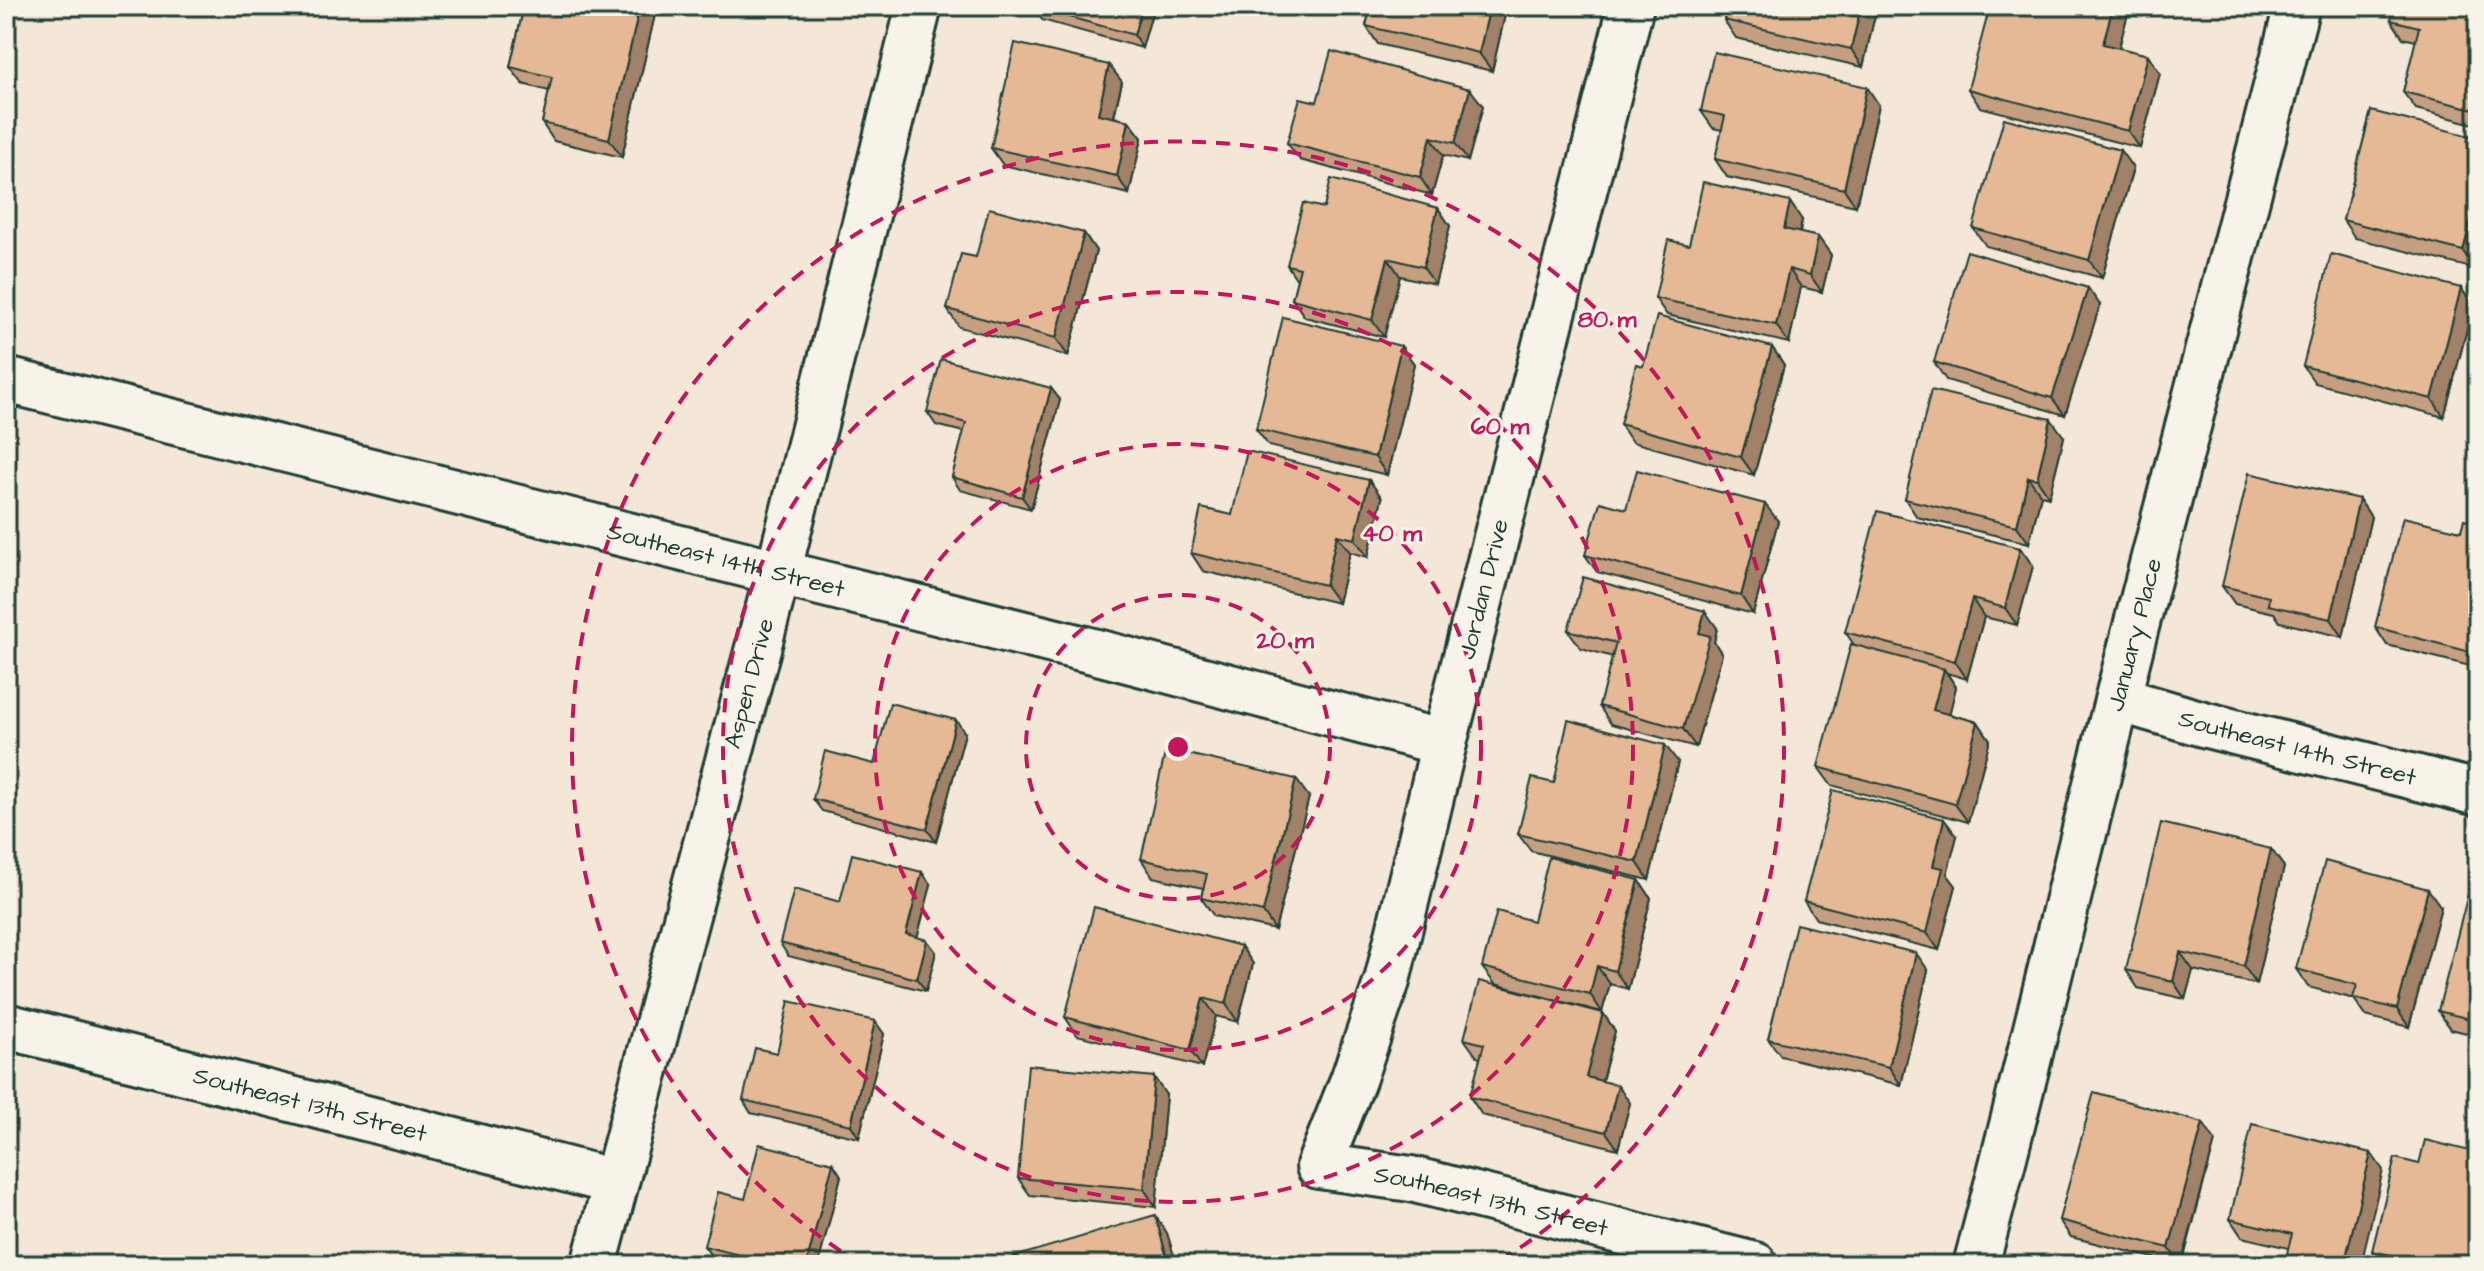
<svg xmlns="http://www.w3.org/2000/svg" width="2484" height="1271" viewBox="0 0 2484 1271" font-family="'Architects Daughter',sans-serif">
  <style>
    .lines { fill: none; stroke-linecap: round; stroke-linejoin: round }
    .minor-casing { stroke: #1f3d34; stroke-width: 50 }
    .minor { stroke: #f7f3e8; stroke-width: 44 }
    .wall { fill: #c69f81; stroke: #1f3d34; stroke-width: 2 }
    .shaded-wall { fill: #a18269; stroke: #1f3d34; stroke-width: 2 }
    .building { fill: #e6b996; stroke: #1f3d34; stroke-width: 2 }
    .ring { fill: none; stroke: #c2185b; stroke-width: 4; stroke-dasharray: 14 10 }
    .labels { text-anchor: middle; stroke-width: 6; stroke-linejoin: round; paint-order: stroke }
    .street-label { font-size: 24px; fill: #1f3d34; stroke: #f7f3e8 }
    .centre { fill: #c2185b; stroke: #f7f3e8; stroke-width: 4 }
    .ring-label { font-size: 24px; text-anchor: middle; font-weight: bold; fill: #c2185b; stroke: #f7f3e8; stroke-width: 6; stroke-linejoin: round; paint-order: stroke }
  </style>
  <rect width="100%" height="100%" fill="#f4e7d8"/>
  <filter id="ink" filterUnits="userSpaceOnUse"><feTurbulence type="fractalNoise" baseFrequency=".0125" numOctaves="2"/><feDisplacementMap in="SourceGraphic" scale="16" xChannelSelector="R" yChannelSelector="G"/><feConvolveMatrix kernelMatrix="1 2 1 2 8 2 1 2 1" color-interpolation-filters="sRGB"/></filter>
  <g filter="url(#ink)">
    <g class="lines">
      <g class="minor-casing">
        <g id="minor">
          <path id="s1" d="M1631,6L1444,743L1387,981L1353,1080L1319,1166L1411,1179L1755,1265"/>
          <path id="s2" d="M6,380L1101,653L1444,743"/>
          <path id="s3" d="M2118,699L2203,724L2478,793"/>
          <path id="s4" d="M6,1026L615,1182"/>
          <path id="s5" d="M594,1265L778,573L919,6"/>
          <path id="s6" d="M1976,1265C2026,1078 2069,889 2117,701C2176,469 2239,238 2297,6"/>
        </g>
      </g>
      <use href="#minor" class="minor"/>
    </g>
    <g class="wall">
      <polygon points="524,6 657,6 622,157 554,141 542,123 549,91 523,84 510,67"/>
      <polygon points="1034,6 1154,6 1142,48 1042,20 1033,7"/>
      <polygon points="1371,6 1507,6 1492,71 1378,44 1366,26"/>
      <polygon points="1727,6 1877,6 1863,67 1736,38 1724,20"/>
      <polygon points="2151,6 2175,6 2174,11"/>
      <polygon points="2478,6 2478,125 2416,109 2403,92 2416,41 2403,38 2391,20"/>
      <polygon points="2127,17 2119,48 2148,55 2160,73 2140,148 1980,107 1968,89"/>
      <polygon points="1109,65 1122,82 1114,117 1129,121 1142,138 1129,194 1003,165 991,148"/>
      <polygon points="1317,102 1483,106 1468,161 1443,155 1432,195 1300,160 1287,143"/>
      <polygon points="1879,105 1856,206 1727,177 1715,159 1722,130 1713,128 1701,111"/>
      <polygon points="2371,111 2475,269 2355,238 2343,220"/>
      <polygon points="2133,168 2102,278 1986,246 1973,228"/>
      <polygon points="1324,208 1438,208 1450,226 1435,284 1400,276 1384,337 1305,317 1292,299 1297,280 1287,265"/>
      <polygon points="1802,220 1800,233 1818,237 1831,255 1822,292 1801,287 1789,343 1667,315 1655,298 1689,245"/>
      <polygon points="1084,233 1096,251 1068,356 959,327 947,309 976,257"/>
      <polygon points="2461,288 2473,306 2444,417 2315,383 2303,366"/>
      <polygon points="2100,305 2065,415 1946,380 1934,362"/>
      <polygon points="1401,346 1414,364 1387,475 1269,446 1256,429"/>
      <polygon points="1772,347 1784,365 1754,475 1632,442 1620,424"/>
      <polygon points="1051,388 1060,400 1031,509 960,490 952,477 964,432 936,425 927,412"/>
      <polygon points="2064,437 2049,497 2041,495 2029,543 1917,517 1905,499"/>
      <polygon points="1369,480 1382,498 1368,557 1350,552 1338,603 1203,571 1191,553"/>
      <polygon points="2359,499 2371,517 2343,637 2280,622 2274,613 2235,604 2222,586"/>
      <polygon points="1626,509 1778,521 1753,614 1597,572 1585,555"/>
      <polygon points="2478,523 2478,668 2387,645 2375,627 2461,531"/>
      <polygon points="2020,548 2033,566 2017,625 1984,617 1967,679 1947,673 1956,687 1949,714 1978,722 1990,740 1968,822 1831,785 1818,767 1855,646 1845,632"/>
      <polygon points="1717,628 1714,642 1722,654 1696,747 1611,724 1599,706 1613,657 1581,648 1568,630"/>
      <polygon points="965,733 936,842 822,811 813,799 874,764"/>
      <polygon points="1678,762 1649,880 1531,851 1518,834 1554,783"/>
      <polygon points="1309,797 1275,930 1214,916 1201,898 1203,888 1153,877 1141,859"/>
      <polygon points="1957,836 1947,874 1956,886 1939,950 1816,919 1804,901"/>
      <polygon points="2271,849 2284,867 2256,984 2193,970 2185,999 2138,988 2126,970"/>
      <polygon points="1639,880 1651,898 1628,989 1610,984 1602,1012 1495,984 1482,967 1533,921"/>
      <polygon points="931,885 917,937 936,952 926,991 788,956 780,943 840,902"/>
      <polygon points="2478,896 2478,1036 2451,1029 2438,1011"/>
      <polygon points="2441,907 2409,1027 2366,1016 2354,999 2308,987 2296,969"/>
      <polygon points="1241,946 1253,964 1238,1022 1216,1016 1202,1067 1077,1035 1065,1017"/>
      <polygon points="1928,970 1901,1085 1781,1056 1768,1039"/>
      <polygon points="1603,1013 1615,1031 1602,1081 1630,1103 1618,1149 1482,1115 1470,1097 1480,1058 1477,1057 1464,1039"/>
      <polygon points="884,1034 859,1138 751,1113 743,1100 777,1053"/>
      <polygon points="1166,1095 1156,1207 1030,1195 1018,1178"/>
      <polygon points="2215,1141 2182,1265 2071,1237 2059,1220"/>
      <polygon points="833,1163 841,1176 818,1265 740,1265 713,1258 704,1246 745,1199"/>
      <polygon points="2419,1164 2478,1265 2382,1265 2372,1251"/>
      <polygon points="2383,1170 2288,1248 2242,1237 2230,1219"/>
    </g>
    <g class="shaded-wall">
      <polygon points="640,6 657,6 622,157 609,139"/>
      <polygon points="1142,6 1154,6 1142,48 1134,35"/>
      <polygon points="1490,6 1507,6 1492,71 1479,53"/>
      <polygon points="1861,6 1877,6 1863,67 1851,49"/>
      <polygon points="2113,6 2120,6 2127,17 2115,61 2103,44"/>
      <polygon points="2148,55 2160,73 2140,148 2128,131"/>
      <polygon points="1109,65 1122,82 1110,131 1098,114"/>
      <polygon points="1867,87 1879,105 1856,206 1844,189"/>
      <polygon points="1470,89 1483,106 1468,161 1455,143"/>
      <polygon points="1129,121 1142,138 1129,194 1117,176"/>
      <polygon points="1431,137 1443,155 1432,195 1420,177"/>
      <polygon points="2120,150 2133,168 2102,278 2089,260"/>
      <polygon points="2478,192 2478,258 2475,269 2463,251"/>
      <polygon points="1790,202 1802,220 1796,247 1784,229"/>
      <polygon points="1438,208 1450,226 1435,284 1423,267"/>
      <polygon points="1084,233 1096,251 1068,356 1056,338"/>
      <polygon points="1818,237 1831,255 1822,292 1810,275"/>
      <polygon points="1388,258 1400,276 1384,337 1372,320"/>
      <polygon points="1789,269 1801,287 1789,343 1776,325"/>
      <polygon points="2088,288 2100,305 2065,415 2052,398"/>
      <polygon points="2461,288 2473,306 2444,417 2432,399"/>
      <polygon points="1401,346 1414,364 1387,475 1375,457"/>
      <polygon points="1772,347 1784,365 1754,475 1741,457"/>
      <polygon points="1051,388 1060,400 1031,509 1022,497"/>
      <polygon points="2051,419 2064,437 2049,497 2037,479"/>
      <polygon points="2028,477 2041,495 2029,543 2017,526"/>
      <polygon points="1369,480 1382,498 1368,557 1355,539"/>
      <polygon points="2359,499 2371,517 2343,637 2331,619"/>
      <polygon points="1765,504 1778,521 1753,614 1741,596"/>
      <polygon points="1337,535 1350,552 1338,603 1325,585"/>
      <polygon points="2020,548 2033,566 2017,625 2005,608"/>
      <polygon points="1972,599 1984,617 1967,679 1955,661"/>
      <polygon points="1705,611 1717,628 1714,642 1722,654 1696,747 1683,729 1699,633"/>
      <polygon points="1944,669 1956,687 1946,728 1933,710"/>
      <polygon points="956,720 965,733 936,842 927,829"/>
      <polygon points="1978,722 1990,740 1968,822 1955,804"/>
      <polygon points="1665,745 1678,762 1649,880 1637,862"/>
      <polygon points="1296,779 1309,797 1275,930 1263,912"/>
      <polygon points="1944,819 1957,836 1947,874 1956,886 1939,950 1927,933 1933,866"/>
      <polygon points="2271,849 2284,867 2256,984 2244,966"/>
      <polygon points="922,872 931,885 915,946 906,934"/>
      <polygon points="1639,880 1651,898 1628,989 1615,971"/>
      <polygon points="2428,889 2441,907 2409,1027 2397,1009"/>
      <polygon points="927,940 936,952 926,991 917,979"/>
      <polygon points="1241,946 1253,964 1238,1022 1226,1004"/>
      <polygon points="2180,952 2193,970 2185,999 2173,981"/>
      <polygon points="1916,953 1928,970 1901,1085 1889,1067"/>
      <polygon points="1597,966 1610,984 1602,1012 1590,994"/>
      <polygon points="1203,998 1216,1016 1202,1067 1190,1050"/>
      <polygon points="1603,1013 1615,1031 1598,1095 1586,1077"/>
      <polygon points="875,1021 884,1034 859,1138 851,1125"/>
      <polygon points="1154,1077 1166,1095 1156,1207 1144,1189"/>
      <polygon points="1618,1085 1630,1103 1618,1149 1606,1132"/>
      <polygon points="2203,1123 2215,1141 2181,1265 2169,1248"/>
      <polygon points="2371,1153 2383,1170 2361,1265 2344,1265"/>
      <polygon points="833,1163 841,1176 818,1265 806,1265"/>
      <polygon points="1155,1215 1167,1233 1177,1265 1169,1265"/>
    </g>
    <g class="building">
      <polygon points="524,6 640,6 609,139 542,123 552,77 510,67"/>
      <polygon points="1034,6 1142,6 1134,35 1033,7"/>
      <polygon points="1371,6 1490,6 1479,53 1366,26"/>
      <polygon points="1727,6 1861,6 1851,49 1724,20"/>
      <polygon points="1990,6 2113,6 2103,44 2148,55 2128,131 1968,89"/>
      <polygon points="2394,6 2478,6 2478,110 2403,92 2419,27 2391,20"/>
      <polygon points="1015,43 1109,65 1098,114 1129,121 1117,176 991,148"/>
      <polygon points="1331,51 1470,89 1455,143 1431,137 1420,177 1287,143 1300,98 1317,102"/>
      <polygon points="1714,52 1867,87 1844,189 1715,159 1725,116 1701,111"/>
      <polygon points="2371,111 2478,138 2478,192 2463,251 2343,220"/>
      <polygon points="2004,118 2120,150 2089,260 1973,228"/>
      <polygon points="1331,179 1438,208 1423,267 1388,258 1372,320 1292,299 1300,268 1287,265 1303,203 1324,208"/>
      <polygon points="1703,182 1790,202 1784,229 1818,237 1810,275 1789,269 1776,325 1655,298 1668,240 1689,245"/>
      <polygon points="989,208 1084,233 1056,338 947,309 961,254 976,257"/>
      <polygon points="1967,251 2088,288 2052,398 1934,362"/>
      <polygon points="2331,254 2461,288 2432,399 2303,366"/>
      <polygon points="1657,316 1772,347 1741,457 1620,424 1636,364 1643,366"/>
      <polygon points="1283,317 1401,346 1375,457 1256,429"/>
      <polygon points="941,359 1051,388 1022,497 952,477 966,423 927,412"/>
      <polygon points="1931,390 2051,419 2037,479 2028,477 2017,526 1905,499"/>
      <polygon points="1247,451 1369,480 1355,539 1337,535 1325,585 1191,553 1201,508 1232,515"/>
      <polygon points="1637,470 1765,504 1741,596 1585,555 1600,502 1626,509"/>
      <polygon points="2249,473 2359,499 2331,619 2268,605 2269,597 2222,586"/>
      <polygon points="1877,511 2020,548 2005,608 1972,599 1955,661 1845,632"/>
      <polygon points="2403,517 2461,531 2464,519 2478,523 2478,654 2375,627"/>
      <polygon points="1583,577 1705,611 1699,633 1710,636 1683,729 1599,706 1616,643 1568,630"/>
      <polygon points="1851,644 1944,669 1933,710 1978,722 1955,804 1818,767"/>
      <polygon points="890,703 956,720 927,829 813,799 825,751 874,764"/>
      <polygon points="1568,720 1665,745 1637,862 1518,834 1532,778 1554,783"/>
      <polygon points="1166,749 1296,779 1263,912 1201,898 1207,874 1141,859"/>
      <polygon points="1833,790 1944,819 1933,866 1943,868 1927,933 1804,901"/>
      <polygon points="2161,823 2271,849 2244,966 2180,952 2173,981 2126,970"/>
      <polygon points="852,854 922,872 906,934 927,940 917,979 780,943 794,889 840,902"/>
      <polygon points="1549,857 1639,880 1615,971 1597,966 1590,994 1482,967 1497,911 1533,921"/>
      <polygon points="2325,861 2428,889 2397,1009 2353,998 2357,985 2296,969"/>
      <polygon points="2468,894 2478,896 2478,1021 2438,1011"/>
      <polygon points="1094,907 1241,946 1226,1004 1203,998 1190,1050 1065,1017"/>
      <polygon points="1796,924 1916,953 1889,1067 1768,1039"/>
      <polygon points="1479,981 1603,1013 1586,1077 1618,1085 1606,1132 1470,1097 1484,1044 1464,1039"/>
      <polygon points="789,1001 875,1021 851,1125 743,1100 755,1048 777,1053"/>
      <polygon points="1028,1065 1154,1077 1144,1189 1018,1178"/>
      <polygon points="2094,1092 2203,1123 2169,1248 2059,1220"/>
      <polygon points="2252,1124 2371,1153 2344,1265 2284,1265 2292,1234 2230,1219"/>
      <polygon points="2425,1140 2478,1153 2478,1265 2413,1265 2414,1260 2372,1251 2395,1158 2419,1164"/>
      <polygon points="759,1144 833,1163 806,1265 779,1265 704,1246 718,1192 745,1199"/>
      <polygon points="1155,1215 1169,1265 998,1265 997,1262"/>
    </g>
  </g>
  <g class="ring">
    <circle cx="1178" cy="747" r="152"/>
    <circle cx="1178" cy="747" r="303"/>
    <circle cx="1178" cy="747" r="455"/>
    <path d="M861 1264A606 606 0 1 1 1495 1264"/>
  </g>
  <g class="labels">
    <g class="street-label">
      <text dy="8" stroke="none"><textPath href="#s2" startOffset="742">Southeast 14th Street</textPath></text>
      <text transform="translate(1483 589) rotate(-76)" y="8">Jordan Drive</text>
      <text dy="8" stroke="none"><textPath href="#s6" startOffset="650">January Place</textPath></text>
      <text dy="8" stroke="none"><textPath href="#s5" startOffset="602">Aspen Drive</textPath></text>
      <text dy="8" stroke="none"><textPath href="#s3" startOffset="186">Southeast 14th Street</textPath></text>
      <text dy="8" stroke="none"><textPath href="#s4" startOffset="314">Southeast 13th Street</textPath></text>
      <text dy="8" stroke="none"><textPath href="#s1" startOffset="1378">Southeast 13th Street</textPath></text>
    </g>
  </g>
  <circle cx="1178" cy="747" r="12" class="centre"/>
  <g class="ring-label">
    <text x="1607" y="327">80 m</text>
    <text x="1500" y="434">60 m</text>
    <text x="1392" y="541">40 m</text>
    <text x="1285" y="648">20 m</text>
  </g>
  <rect width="2484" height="1271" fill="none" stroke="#f7f3e8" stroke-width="32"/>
  <rect x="16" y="16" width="2452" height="1239" fill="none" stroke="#1f3d34" stroke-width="3" filter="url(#ink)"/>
</svg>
